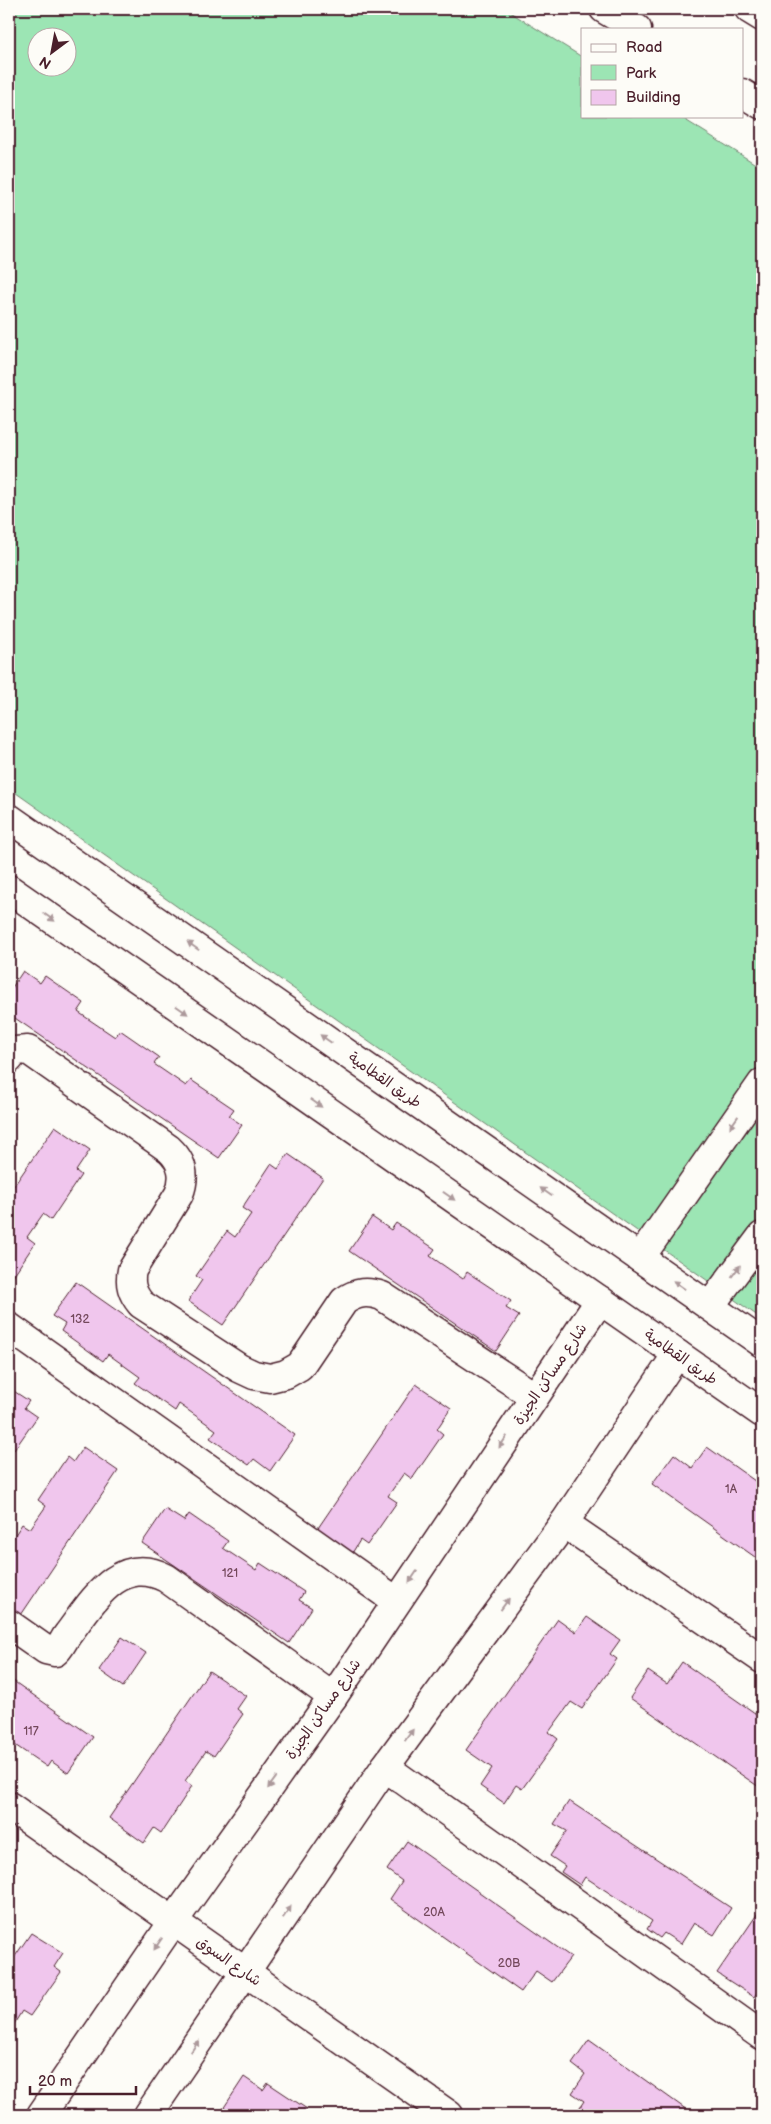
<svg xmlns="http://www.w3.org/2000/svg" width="771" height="2124" viewBox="0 0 771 2124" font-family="'Balsamiq Sans','Playpen Sans Arabic',sans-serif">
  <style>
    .green { fill: #9ce5b4; stroke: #738270; fill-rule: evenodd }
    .building { fill: #f0c6ed; stroke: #4a1f2b }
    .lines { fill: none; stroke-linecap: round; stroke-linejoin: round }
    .street-casing { stroke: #4a1f2b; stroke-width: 31 }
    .secondary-casing { stroke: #4a1f2b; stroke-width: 31 }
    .primary-casing { stroke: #4a1f2b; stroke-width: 31 }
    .street { stroke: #fdfcf7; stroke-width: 28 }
    .secondary { stroke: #fdfcf7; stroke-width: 28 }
    .primary { stroke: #fdfcf7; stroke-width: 28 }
    .oneway { fill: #ac999b }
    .labels { text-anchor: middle; stroke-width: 5; stroke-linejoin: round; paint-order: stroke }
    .number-label { font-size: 12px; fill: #74495c }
    .street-label { font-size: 15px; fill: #4a1f2b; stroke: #fdfcf7 }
  </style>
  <rect width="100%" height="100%" fill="#fdfcf7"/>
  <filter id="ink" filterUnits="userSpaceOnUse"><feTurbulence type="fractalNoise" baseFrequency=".02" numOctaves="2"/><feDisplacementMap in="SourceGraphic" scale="10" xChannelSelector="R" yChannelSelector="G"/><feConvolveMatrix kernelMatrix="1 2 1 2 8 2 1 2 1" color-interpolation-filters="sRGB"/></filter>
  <g filter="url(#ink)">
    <path class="green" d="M9,9H505L582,57V116H679L762,168V1319L9,788ZM38,38H68V68H38Z"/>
    <g class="building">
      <polygon points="23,971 40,983 45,976 84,1003 78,1012 115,1037 120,1030 159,1057 154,1064 186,1086 191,1080 234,1109 229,1116 242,1125 219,1158 9,1014 9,992"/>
      <polygon points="55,1126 90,1150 76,1171 81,1175 51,1220 43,1214 27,1237 35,1243 9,1282 9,1193"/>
      <polygon points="288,1154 323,1178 223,1325 188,1301 202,1280 196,1276 227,1231 235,1237 251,1214 242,1208 271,1164 278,1169"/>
      <polygon points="372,1217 391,1230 396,1223 435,1249 430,1256 463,1279 467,1272 511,1301 506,1308 519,1316 496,1351 349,1251"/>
      <polygon points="76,1282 295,1435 270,1471 254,1459 249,1465 210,1438 216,1430 179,1404 175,1411 135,1383 140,1377 108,1354 103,1361 61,1331 65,1324 52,1316"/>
      <polygon points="416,1384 451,1408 437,1429 443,1434 412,1479 404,1473 388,1496 397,1502 367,1545 360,1540 351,1555 316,1531"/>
      <polygon points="9,1388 29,1401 24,1408 37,1417 14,1450 9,1447"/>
      <polygon points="83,1447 118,1471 19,1618 9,1611 9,1544 22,1524 30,1529 46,1506 38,1500 67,1457 73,1462"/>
      <polygon points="707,1447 762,1486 762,1562 652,1484 674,1454 692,1468"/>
      <polygon points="165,1509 184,1521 189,1514 228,1541 223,1548 256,1570 260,1563 304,1592 299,1600 312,1608 289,1643 142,1543"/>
      <polygon points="587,1617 620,1640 610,1654 617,1659 582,1709 571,1702 549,1732 558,1739 522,1789 516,1785 504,1803 480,1786 492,1768 466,1750 558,1619 576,1632"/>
      <polygon points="122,1637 146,1653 123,1687 99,1670"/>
      <polygon points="682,1662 762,1718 762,1789 630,1698 648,1671 667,1684"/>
      <polygon points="209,1671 246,1696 237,1709 243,1714 214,1756 206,1751 185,1781 192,1786 161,1833 154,1828 144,1843 109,1818"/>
      <polygon points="9,1678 93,1737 68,1773 51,1761 47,1767 9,1741 13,1731 9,1728"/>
      <polygon points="569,1801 731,1908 714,1935 694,1923 681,1944 664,1933 660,1938 647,1929 652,1921 585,1877 580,1885 561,1872 565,1866 550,1856 567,1831 554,1824"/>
      <polygon points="407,1841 571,1957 552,1982 536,1971 521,1992 390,1899 402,1881 387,1870"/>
      <polygon points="762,1907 762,1985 754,1997 717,1973"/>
      <polygon points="31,1933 63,1953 54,1967 61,1972 30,2016 22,2011 9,2032 9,1965"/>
      <polygon points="589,2040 694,2115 586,2115 578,2110 584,2101 572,2093 585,2074 572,2064"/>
      <polygon points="244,2077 263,2090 268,2083 307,2109 303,2115 226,2115 221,2112"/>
    </g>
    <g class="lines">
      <g class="street-casing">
        <g id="street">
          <path d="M9,1059L15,1051L28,1050L169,1149C183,1162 186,1176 179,1194L132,1270C129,1284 132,1293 141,1304L239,1368L254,1375L270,1378L286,1374L300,1366L344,1301C357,1292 367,1291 382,1296L534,1396"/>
          <polyline points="9,1327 396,1601"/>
          <polyline points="564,1523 762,1659"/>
          <path d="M9,1624L46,1650L55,1652C61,1648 63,1640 68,1634C93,1601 119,1554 166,1578L333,1697"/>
          <polyline points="385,1767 762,2036"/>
          <polyline points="9,1806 449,2115"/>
        </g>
      </g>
      <g class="secondary-casing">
        <g id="secondary">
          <polyline points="9,818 762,1343"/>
          <polyline points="9,889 762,1413"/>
          <polyline points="640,1258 762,1083"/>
          <polyline points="710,1306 762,1236"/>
          <polyline points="41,2115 173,1922 333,1697 600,1300"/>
          <polyline points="148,2115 385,1767 564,1523 677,1354"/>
        </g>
      </g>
      <g class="primary-casing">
        <g id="primary">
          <polyline points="604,9 637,29"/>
          <polyline points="749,9 762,17"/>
          <polyline points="742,93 762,105"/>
        </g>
      </g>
      <use href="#street" class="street"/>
      <use href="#secondary" class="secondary"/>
      <use href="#primary" class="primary"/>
    </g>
    <defs><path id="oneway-solid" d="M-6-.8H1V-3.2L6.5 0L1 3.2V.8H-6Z" transform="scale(1.25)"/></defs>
    <g class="oneway">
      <use href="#oneway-solid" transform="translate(49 917) rotate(35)"/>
      <use href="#oneway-solid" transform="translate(193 946) rotate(-145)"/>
      <use href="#oneway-solid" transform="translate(182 1010) rotate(35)"/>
      <use href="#oneway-solid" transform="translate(326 1039) rotate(-145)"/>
      <use href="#oneway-solid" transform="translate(316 1103) rotate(35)"/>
      <use href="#oneway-solid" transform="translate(734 1122) rotate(125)"/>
      <use href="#oneway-solid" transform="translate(546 1192) rotate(-145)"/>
      <use href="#oneway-solid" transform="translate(449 1196) rotate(35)"/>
      <use href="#oneway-solid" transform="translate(736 1271) rotate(-53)"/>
      <use href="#oneway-solid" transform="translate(679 1285) rotate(-145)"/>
      <use href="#oneway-solid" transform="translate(503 1442) rotate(124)"/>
      <use href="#oneway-solid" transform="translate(413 1577) rotate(124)"/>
      <use href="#oneway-solid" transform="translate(505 1604) rotate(-54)"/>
      <use href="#oneway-solid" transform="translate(409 1735) rotate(-54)"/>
      <use href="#oneway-solid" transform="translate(272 1783) rotate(126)"/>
      <use href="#oneway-solid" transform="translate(287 1912) rotate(-56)"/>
      <use href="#oneway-solid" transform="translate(158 1944) rotate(124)"/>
      <use href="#oneway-solid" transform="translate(195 2046) rotate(-56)"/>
    </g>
  </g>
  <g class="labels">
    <g class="number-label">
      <text x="80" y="1323">132</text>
      <text x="731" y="1493">1A</text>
      <text x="230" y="1577">121</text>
      <text x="31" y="1735">117</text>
      <text x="434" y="1916">20A</text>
      <text x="509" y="1967">20B</text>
    </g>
    <g class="street-label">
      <text transform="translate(385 1080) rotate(35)" y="5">طريق القطامية</text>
      <text transform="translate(681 1357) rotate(35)" y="5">طريق القطامية</text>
      <text transform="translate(550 1374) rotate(-56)" y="5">شارع مساكن الجيزة</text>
      <text transform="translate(323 1709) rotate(-55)" y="5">شارع مساكن الجيزة</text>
      <text transform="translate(229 1961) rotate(35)" y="5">شارع السوق</text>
    </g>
  </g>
  <rect width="771" height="2124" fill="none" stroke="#fdfcf7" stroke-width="30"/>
  <rect x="15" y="15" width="741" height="2094" fill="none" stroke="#4a1f2b" stroke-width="2" filter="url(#ink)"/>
  <rect x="581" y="28" width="162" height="90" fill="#fdfcf7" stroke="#b5a4a5"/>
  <rect x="591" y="44" width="25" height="8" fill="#fdfcf7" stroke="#b5a4a5"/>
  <text x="626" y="52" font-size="15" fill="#4a1f2b">Road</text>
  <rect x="591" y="65" width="25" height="15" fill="#9ce5b4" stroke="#b5a4a5"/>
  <text x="626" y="78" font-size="15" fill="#4a1f2b">Park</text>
  <rect x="591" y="90" width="25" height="15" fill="#f0c6ed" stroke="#b5a4a5"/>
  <text x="626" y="102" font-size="15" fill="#4a1f2b">Building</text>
  <g transform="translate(52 52) rotate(212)"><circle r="24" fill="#fdfcf7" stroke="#b5a4a5"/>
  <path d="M0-4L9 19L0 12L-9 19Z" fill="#4a1f2b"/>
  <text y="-8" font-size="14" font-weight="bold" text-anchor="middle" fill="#4a1f2b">N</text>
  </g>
  <path d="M30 2086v8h106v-8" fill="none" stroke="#4a1f2b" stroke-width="2.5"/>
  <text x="38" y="2086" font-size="15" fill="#4a1f2b" stroke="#fdfcf7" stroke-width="4" paint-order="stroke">20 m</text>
</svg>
